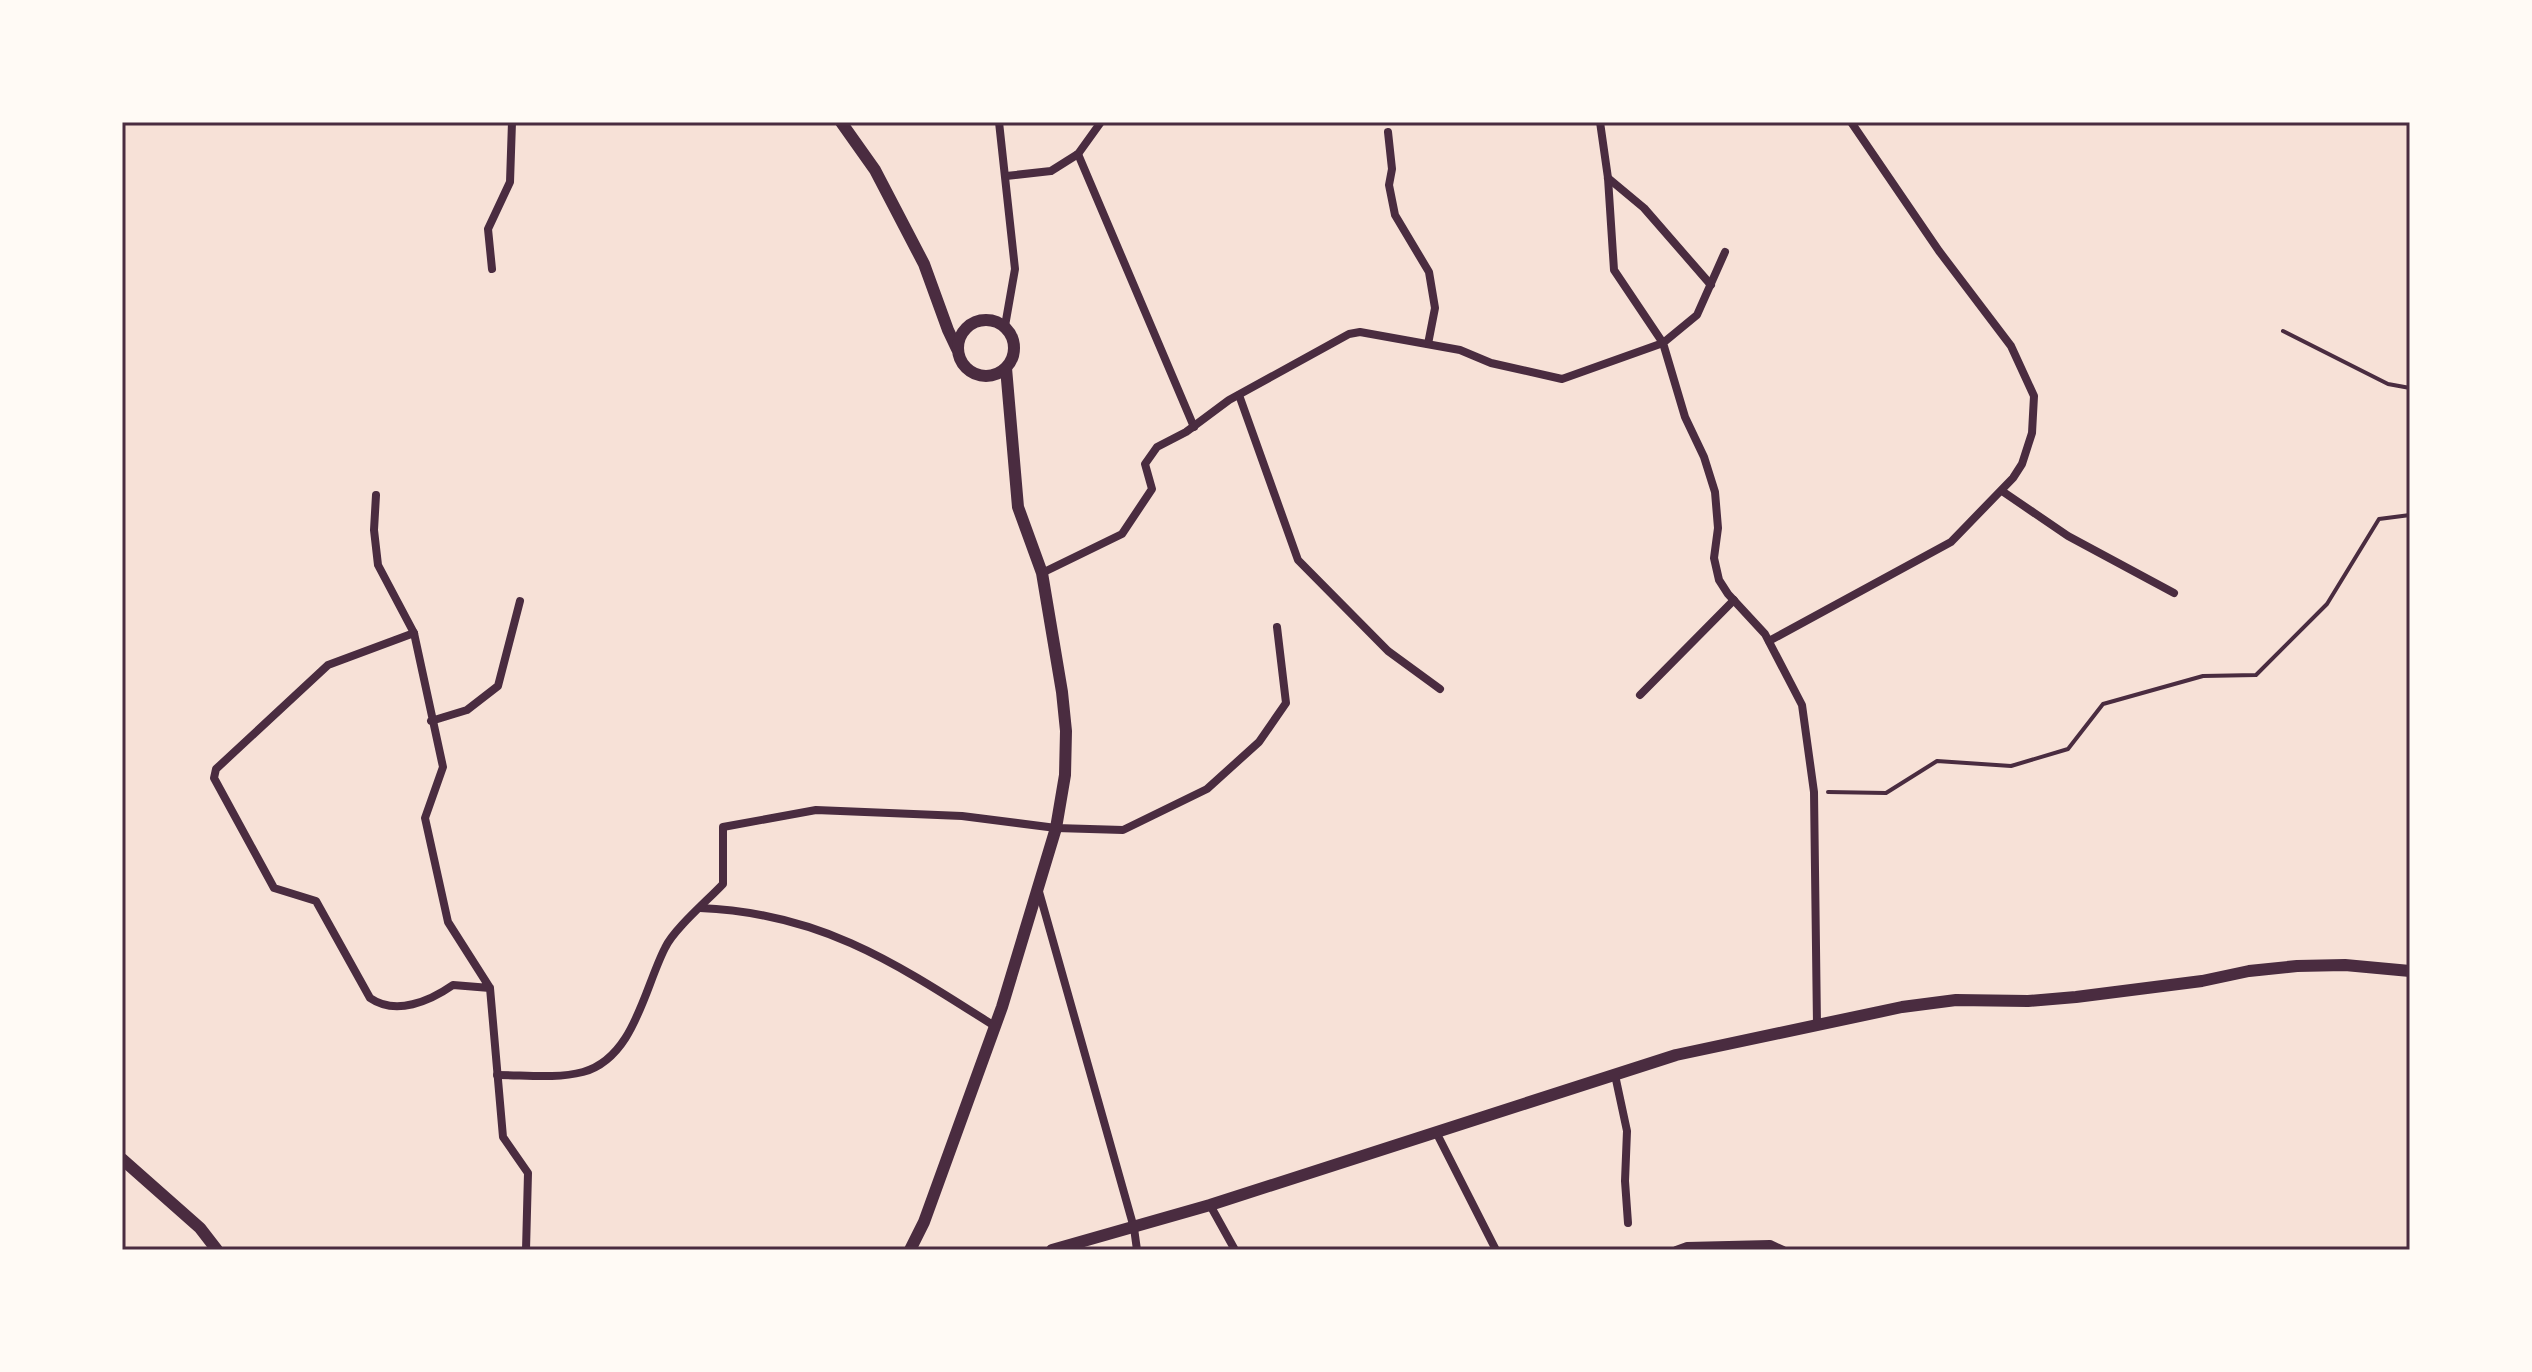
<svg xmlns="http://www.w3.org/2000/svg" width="2532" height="1372" viewBox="0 0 2532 1372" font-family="Bitter,serif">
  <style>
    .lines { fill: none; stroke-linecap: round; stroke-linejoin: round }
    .path { stroke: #4a2c40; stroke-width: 4 }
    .minor { stroke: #4a2c40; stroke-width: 8 }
    .tertiary { stroke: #4a2c40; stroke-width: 12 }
    .neatline { fill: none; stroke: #4a2c40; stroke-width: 3 }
  </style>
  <rect width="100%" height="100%" fill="#f7e1d7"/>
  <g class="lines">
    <g class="path">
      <polyline points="2283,331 2388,384 2410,388"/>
      <polyline points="1828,792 1886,793 1937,761 2011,766 2068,749 2103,704 2203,676 2256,675 2327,604 2379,519 2410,515"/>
    </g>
    <g class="minor">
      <polyline points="999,122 1015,269 1005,326"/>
      <polyline points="1388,132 1392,169 1389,185 1395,215 1429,272 1435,308 1428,344"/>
      <polyline points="1078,154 1194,427"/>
      <polyline points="1006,176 1051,171 1078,154 1101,122"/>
      <polyline points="1608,178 1644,208 1711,285"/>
      <polyline points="1725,252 1697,315 1663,343 1685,417 1704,457 1715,492 1718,528 1714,558 1719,580 1728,594 1765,634 1802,705 1814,792 1817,1025"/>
      <polyline points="492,269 488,229 510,182 512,122"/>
      <polyline points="1239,395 1298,560 1388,651 1440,689"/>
      <polyline points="2002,491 2068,536 2174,593"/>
      <polyline points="376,495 374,530 378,565 414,633"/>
      <polyline points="1042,573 1122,534 1152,489 1145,464 1157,447 1186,432 1229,400 1349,334 1360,332 1460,350 1491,363 1562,379 1663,343 1614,270 1608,178 1600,122"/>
      <polyline points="1769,641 1951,542 2013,478 2022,464 2032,433 2034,396 2011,346 1939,251 1851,122"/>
      <polyline points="1640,695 1734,600"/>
      <polyline points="431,721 467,710 498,686 520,601"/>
      <polyline points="1038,888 1134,1228 1137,1250"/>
      <path d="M700,908C822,913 897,964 996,1027"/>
      <path d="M490,988L453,985C430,1001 396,1016 370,998L316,901L274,888L214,778L216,769L328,665L414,633L443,767L425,818L448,922L490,988L503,1137L528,1173L526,1250"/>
      <path d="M497,1075C525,1075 556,1079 583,1072C634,1058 644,989 665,948C674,929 707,901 723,884V827L816,810L962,816L1056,828L1123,830L1207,789L1259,742L1286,703L1277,627"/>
      <polyline points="1615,1075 1627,1131 1625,1181 1628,1223"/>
      <polyline points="1436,1132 1496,1250"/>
      <polyline points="1210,1205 1235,1250"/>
      <polyline points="1676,1250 1687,1246 1770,1244 1783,1250"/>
    </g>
    <g class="tertiary">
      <polyline points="841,122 875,170 924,264 948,330 957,349"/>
      <circle cx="986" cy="348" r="28"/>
      <polyline points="122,1159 200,1228 217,1250"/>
      <polyline points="910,1250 924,1222 1002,1007 1056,828 1065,775 1066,731 1062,692 1042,573 1018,507 1006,368"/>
      <polyline points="1052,1250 1210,1205 1676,1055 1902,1007 1956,1000 2028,1001 2076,997 2202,981 2249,971 2297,966 2345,965 2410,971"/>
    </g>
  </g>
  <rect width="2532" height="1372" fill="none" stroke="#fffaf5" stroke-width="248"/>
  <rect x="124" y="124" width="2284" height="1124" class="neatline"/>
</svg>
